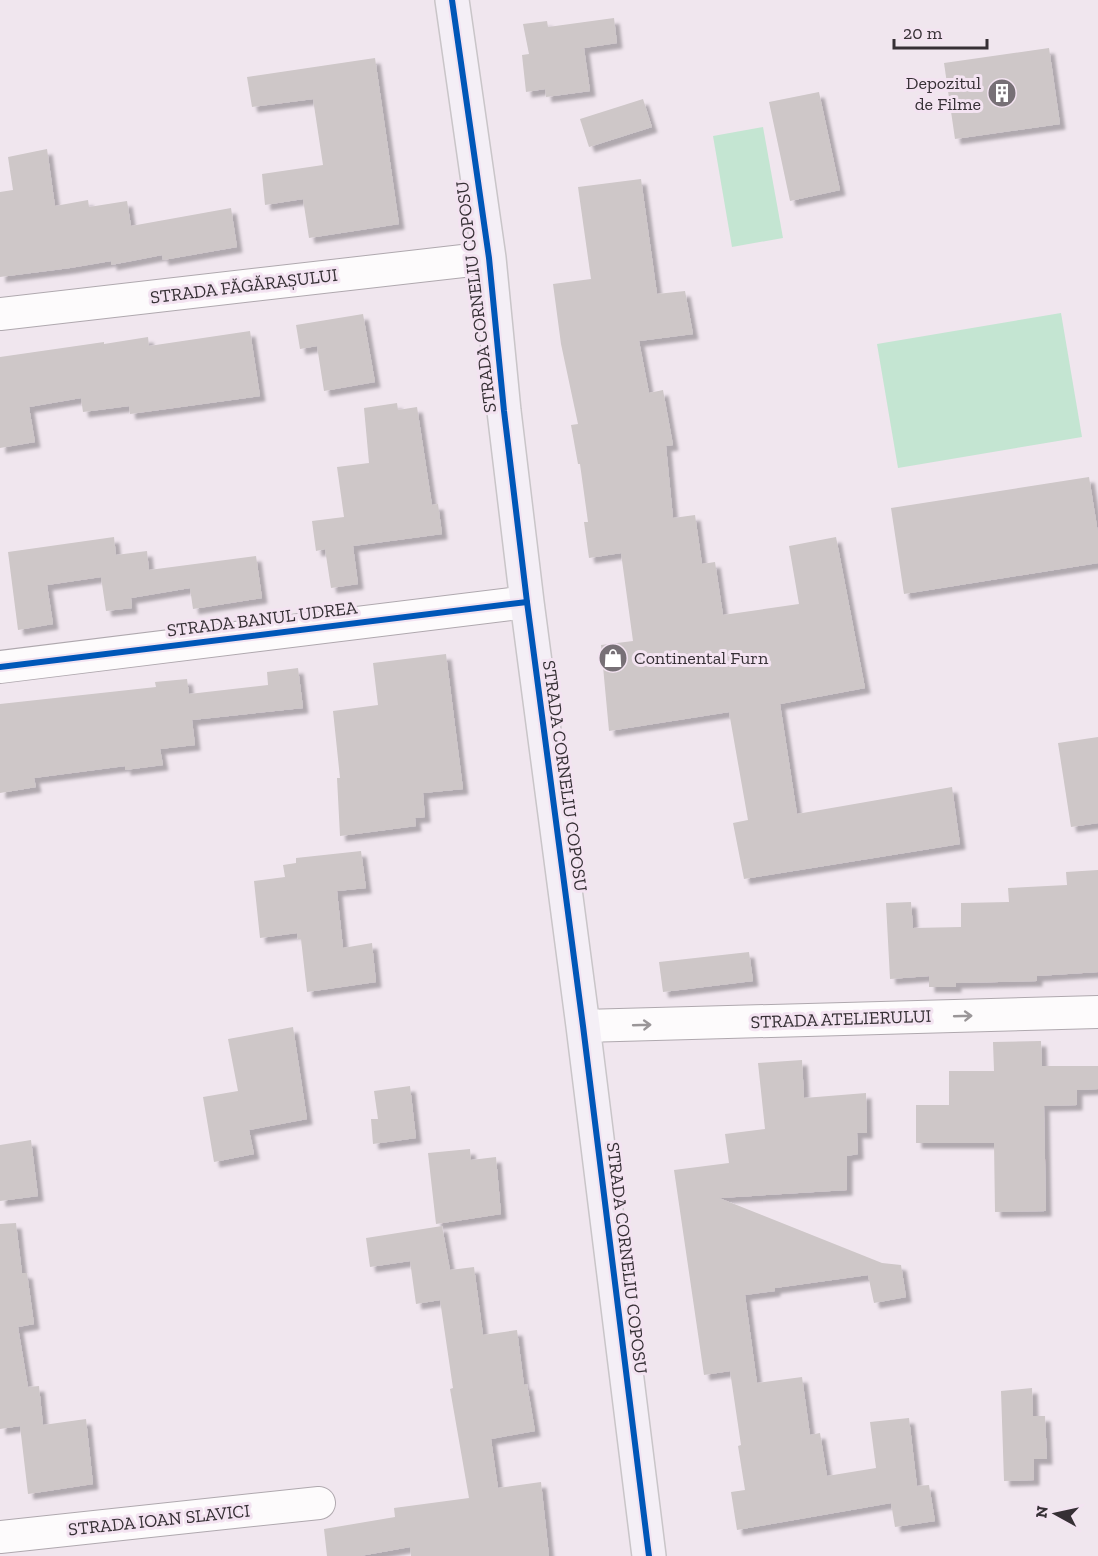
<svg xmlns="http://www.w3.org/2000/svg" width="1098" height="1556" viewBox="0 0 1098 1556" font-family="'Zilla Slab',serif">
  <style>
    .green { fill: #c4e5d2 }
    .building { fill: #cec7c8; filter: url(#shadow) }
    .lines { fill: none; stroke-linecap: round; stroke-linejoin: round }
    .minor-casing { stroke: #afa8ae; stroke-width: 34 }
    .primary-casing { stroke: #c9c5c8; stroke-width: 36 }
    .minor { stroke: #fdfbfc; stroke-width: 32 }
    .primary { stroke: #f4eff6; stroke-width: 33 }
    .cycleway-casing { stroke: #f3e3f1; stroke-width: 10 }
    .cycleway { stroke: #0057b8; stroke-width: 6 }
    .oneway { stroke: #9a9698 }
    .labels { text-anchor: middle; stroke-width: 6; stroke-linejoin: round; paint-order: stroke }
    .poi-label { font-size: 18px; fill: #363035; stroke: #f3e3f1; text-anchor: end }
    .street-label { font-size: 18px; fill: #363035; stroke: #f3e3f1 }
  </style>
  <defs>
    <filter id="shadow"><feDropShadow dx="5.5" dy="5.5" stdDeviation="1.5" flood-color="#0004"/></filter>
  </defs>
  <rect width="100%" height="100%" fill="#f0e6ee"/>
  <g class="green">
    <polygon points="763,127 783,238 732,247 713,136"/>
    <polygon points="1061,313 1082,437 898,468 877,344"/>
  </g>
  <g class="building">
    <polygon points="614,18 617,43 584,48 590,91 546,97 545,89 526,92 522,55 529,54 523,24 547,21 548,27"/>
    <polygon points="1049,48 1060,124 955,139 944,63"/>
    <polygon points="375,58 399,224 309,238 303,199 265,205 262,174 323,165 313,99 252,107 247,77"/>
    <polygon points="819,92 840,190 790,201 769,102"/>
    <polygon points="643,99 652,127 589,147 580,119"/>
    <polygon points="47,149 55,206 88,200 89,207 127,201 131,226 231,208 237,247 163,260 162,255 111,265 111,261 70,268 0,277 0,192 13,190 8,157"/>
    <polygon points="641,179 657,294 685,291 693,334 639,341 649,393 663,390 673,445 666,446 673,518 695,515 702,564 715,562 723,615 799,604 789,546 836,537 865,688 780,704 797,814 952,787 960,844 744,879 733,823 748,820 729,712 609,731 601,645 633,641 621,553 589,558 584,522 588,522 580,464 578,464 571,425 578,424 561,344 553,284 591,279 578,187"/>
    <polygon points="363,314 375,382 324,391 317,346 300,349 296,325"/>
    <polygon points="250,331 260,396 130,414 129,406 83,412 81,398 29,407 35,442 0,448 0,357 104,342 104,344 148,337 149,346"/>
    <polygon points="397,403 398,410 417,407 432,505 438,504 442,534 353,546 358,584 331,588 325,549 316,551 312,521 344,517 337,467 369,463 364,408"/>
    <polygon points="1089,477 1098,533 1098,563 904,594 891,508"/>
    <polygon points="114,537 116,555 147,551 149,570 256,556 262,598 193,609 190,588 131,598 132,608 106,611 101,577 47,585 53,624 18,630 8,552"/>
    <polygon points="446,654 463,789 423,793 425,817 415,818 416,826 340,836 337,778 340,778 333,711 378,705 373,663"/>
    <polygon points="298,668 303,708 192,720 195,745 160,749 163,765 125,770 125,766 34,778 36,787 0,793 0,704 156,687 155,682 187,679 189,694 268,685 267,672"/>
    <polygon points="1098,737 1098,823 1071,827 1058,743"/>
    <polygon points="361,851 366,888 337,891 343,948 372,943 376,982 307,992 301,939 298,939 297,933 260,938 254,881 285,877 283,865 296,863 296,858"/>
    <polygon points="1098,870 1098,972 1037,976 1037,981 956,983 956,987 929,987 929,976 890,979 886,903 911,902 913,928 961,927 961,903 1009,902 1008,888 1067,885 1066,872"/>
    <polygon points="749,952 753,981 663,992 659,962"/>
    <polygon points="293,1027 307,1119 249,1130 254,1154 214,1162 203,1097 238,1091 228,1039"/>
    <polygon points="1041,1041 1042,1066 1098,1066 1098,1089 1077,1090 1077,1105 1044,1106 1046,1211 995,1212 994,1143 916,1143 916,1105 949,1105 949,1071 994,1071 993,1042"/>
    <polygon points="802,1060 804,1098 866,1093 867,1133 857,1133 858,1154 847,1156 847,1190 719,1198 882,1263 901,1265 906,1297 874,1303 868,1275 775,1288 775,1291 745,1295 757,1383 802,1377 810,1435 820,1433 827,1476 876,1468 870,1422 909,1418 917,1486 929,1485 935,1521 895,1527 891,1503 737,1530 731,1492 745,1490 738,1446 741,1445 730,1371 704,1375 674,1170 729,1163 725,1134 765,1129 758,1063"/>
    <polygon points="410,1086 416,1138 373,1144 371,1119 378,1119 374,1091"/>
    <polygon points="31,1140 38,1196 0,1201 0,1145"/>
    <polygon points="470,1149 471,1160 496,1157 501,1214 436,1224 428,1153"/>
    <polygon points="16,1223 22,1273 27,1273 34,1324 18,1327 28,1387 39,1386 43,1425 86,1419 93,1484 28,1494 20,1426 0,1429 0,1224"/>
    <polygon points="442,1226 450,1270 474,1267 483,1335 517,1330 524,1385 527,1384 535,1431 491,1439 498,1488 541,1482 549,1556 411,1556 410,1547 360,1556 327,1556 324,1529 395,1517 394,1508 469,1498 450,1389 453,1388 440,1300 416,1304 410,1261 370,1267 366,1238"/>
    <polygon points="1032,1388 1033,1416 1045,1416 1047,1459 1034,1459 1034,1480 1004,1481 1001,1391"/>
  </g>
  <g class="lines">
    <g class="minor-casing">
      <g id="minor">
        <polyline points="0,314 489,258"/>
        <polyline points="0,667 527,602"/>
        <polyline points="583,1026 1098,1012"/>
        <polyline points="0,1537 319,1503"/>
      </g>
    </g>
    <g class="primary-casing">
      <polyline id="primary" points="452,0 489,258 504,411 527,602 583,1026 649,1556"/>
    </g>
    <use href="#minor" class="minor"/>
    <use href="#primary" class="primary"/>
    <g class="cycleway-casing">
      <g id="cycleway">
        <polyline points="452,0 489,258 504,411 527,602 583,1026 649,1556"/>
        <polyline points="0,667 527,602"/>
      </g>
    </g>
    <use href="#cycleway" class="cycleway"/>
  </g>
  <defs><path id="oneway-shaft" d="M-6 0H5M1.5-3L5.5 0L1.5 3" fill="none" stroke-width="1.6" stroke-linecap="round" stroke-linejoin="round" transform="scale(1.5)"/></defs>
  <g class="oneway">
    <use href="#oneway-shaft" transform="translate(963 1016) rotate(-2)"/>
    <use href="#oneway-shaft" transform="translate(642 1025) rotate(-2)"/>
  </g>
  <defs>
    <g id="building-disc" transform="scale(1.5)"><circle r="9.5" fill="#777076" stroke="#f3e3f1"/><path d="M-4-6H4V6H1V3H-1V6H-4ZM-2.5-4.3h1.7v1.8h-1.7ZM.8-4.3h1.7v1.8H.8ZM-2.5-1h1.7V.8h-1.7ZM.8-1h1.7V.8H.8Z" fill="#fff"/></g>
    <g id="shop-disc" transform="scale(1.5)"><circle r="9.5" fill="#777076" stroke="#f3e3f1"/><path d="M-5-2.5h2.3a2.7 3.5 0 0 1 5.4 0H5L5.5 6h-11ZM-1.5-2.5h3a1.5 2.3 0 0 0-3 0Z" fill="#fff"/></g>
  </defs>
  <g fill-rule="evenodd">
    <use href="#building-disc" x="1002" y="93"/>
    <use href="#shop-disc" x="613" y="658"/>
  </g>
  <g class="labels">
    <g class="poi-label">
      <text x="981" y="89">Depozitul<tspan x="981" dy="21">de Filme</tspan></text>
      <text x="634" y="664" text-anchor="start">Continental Furn</text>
    </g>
    <g class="street-label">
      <text transform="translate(244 286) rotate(-7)" y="6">STRADA FĂGĂRAȘULUI</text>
      <text transform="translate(476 297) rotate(-97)" y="6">STRADA CORNELIU COPOSU</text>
      <text transform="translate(262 619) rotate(-7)" y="6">STRADA BANUL UDREA</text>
      <text transform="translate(565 776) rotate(82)" y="6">STRADA CORNELIU COPOSU</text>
      <text transform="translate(841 1019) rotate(-2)" y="6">STRADA ATELIERULUI</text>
      <text transform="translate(627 1258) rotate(83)" y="6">STRADA CORNELIU COPOSU</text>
      <text transform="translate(159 1520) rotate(-6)" y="6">STRADA IOAN SLAVICI</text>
    </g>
  </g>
  <g transform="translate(1056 1514) rotate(278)" stroke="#f3e3f1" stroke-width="4.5" paint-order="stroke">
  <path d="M0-4.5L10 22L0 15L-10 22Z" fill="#363035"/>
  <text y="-9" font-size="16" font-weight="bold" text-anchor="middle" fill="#363035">N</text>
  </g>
  <path d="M894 39v9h93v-9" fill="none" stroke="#363035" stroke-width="3"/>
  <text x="903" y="39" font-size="18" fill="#363035" stroke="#f3e3f1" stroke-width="4.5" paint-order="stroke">20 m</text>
</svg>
